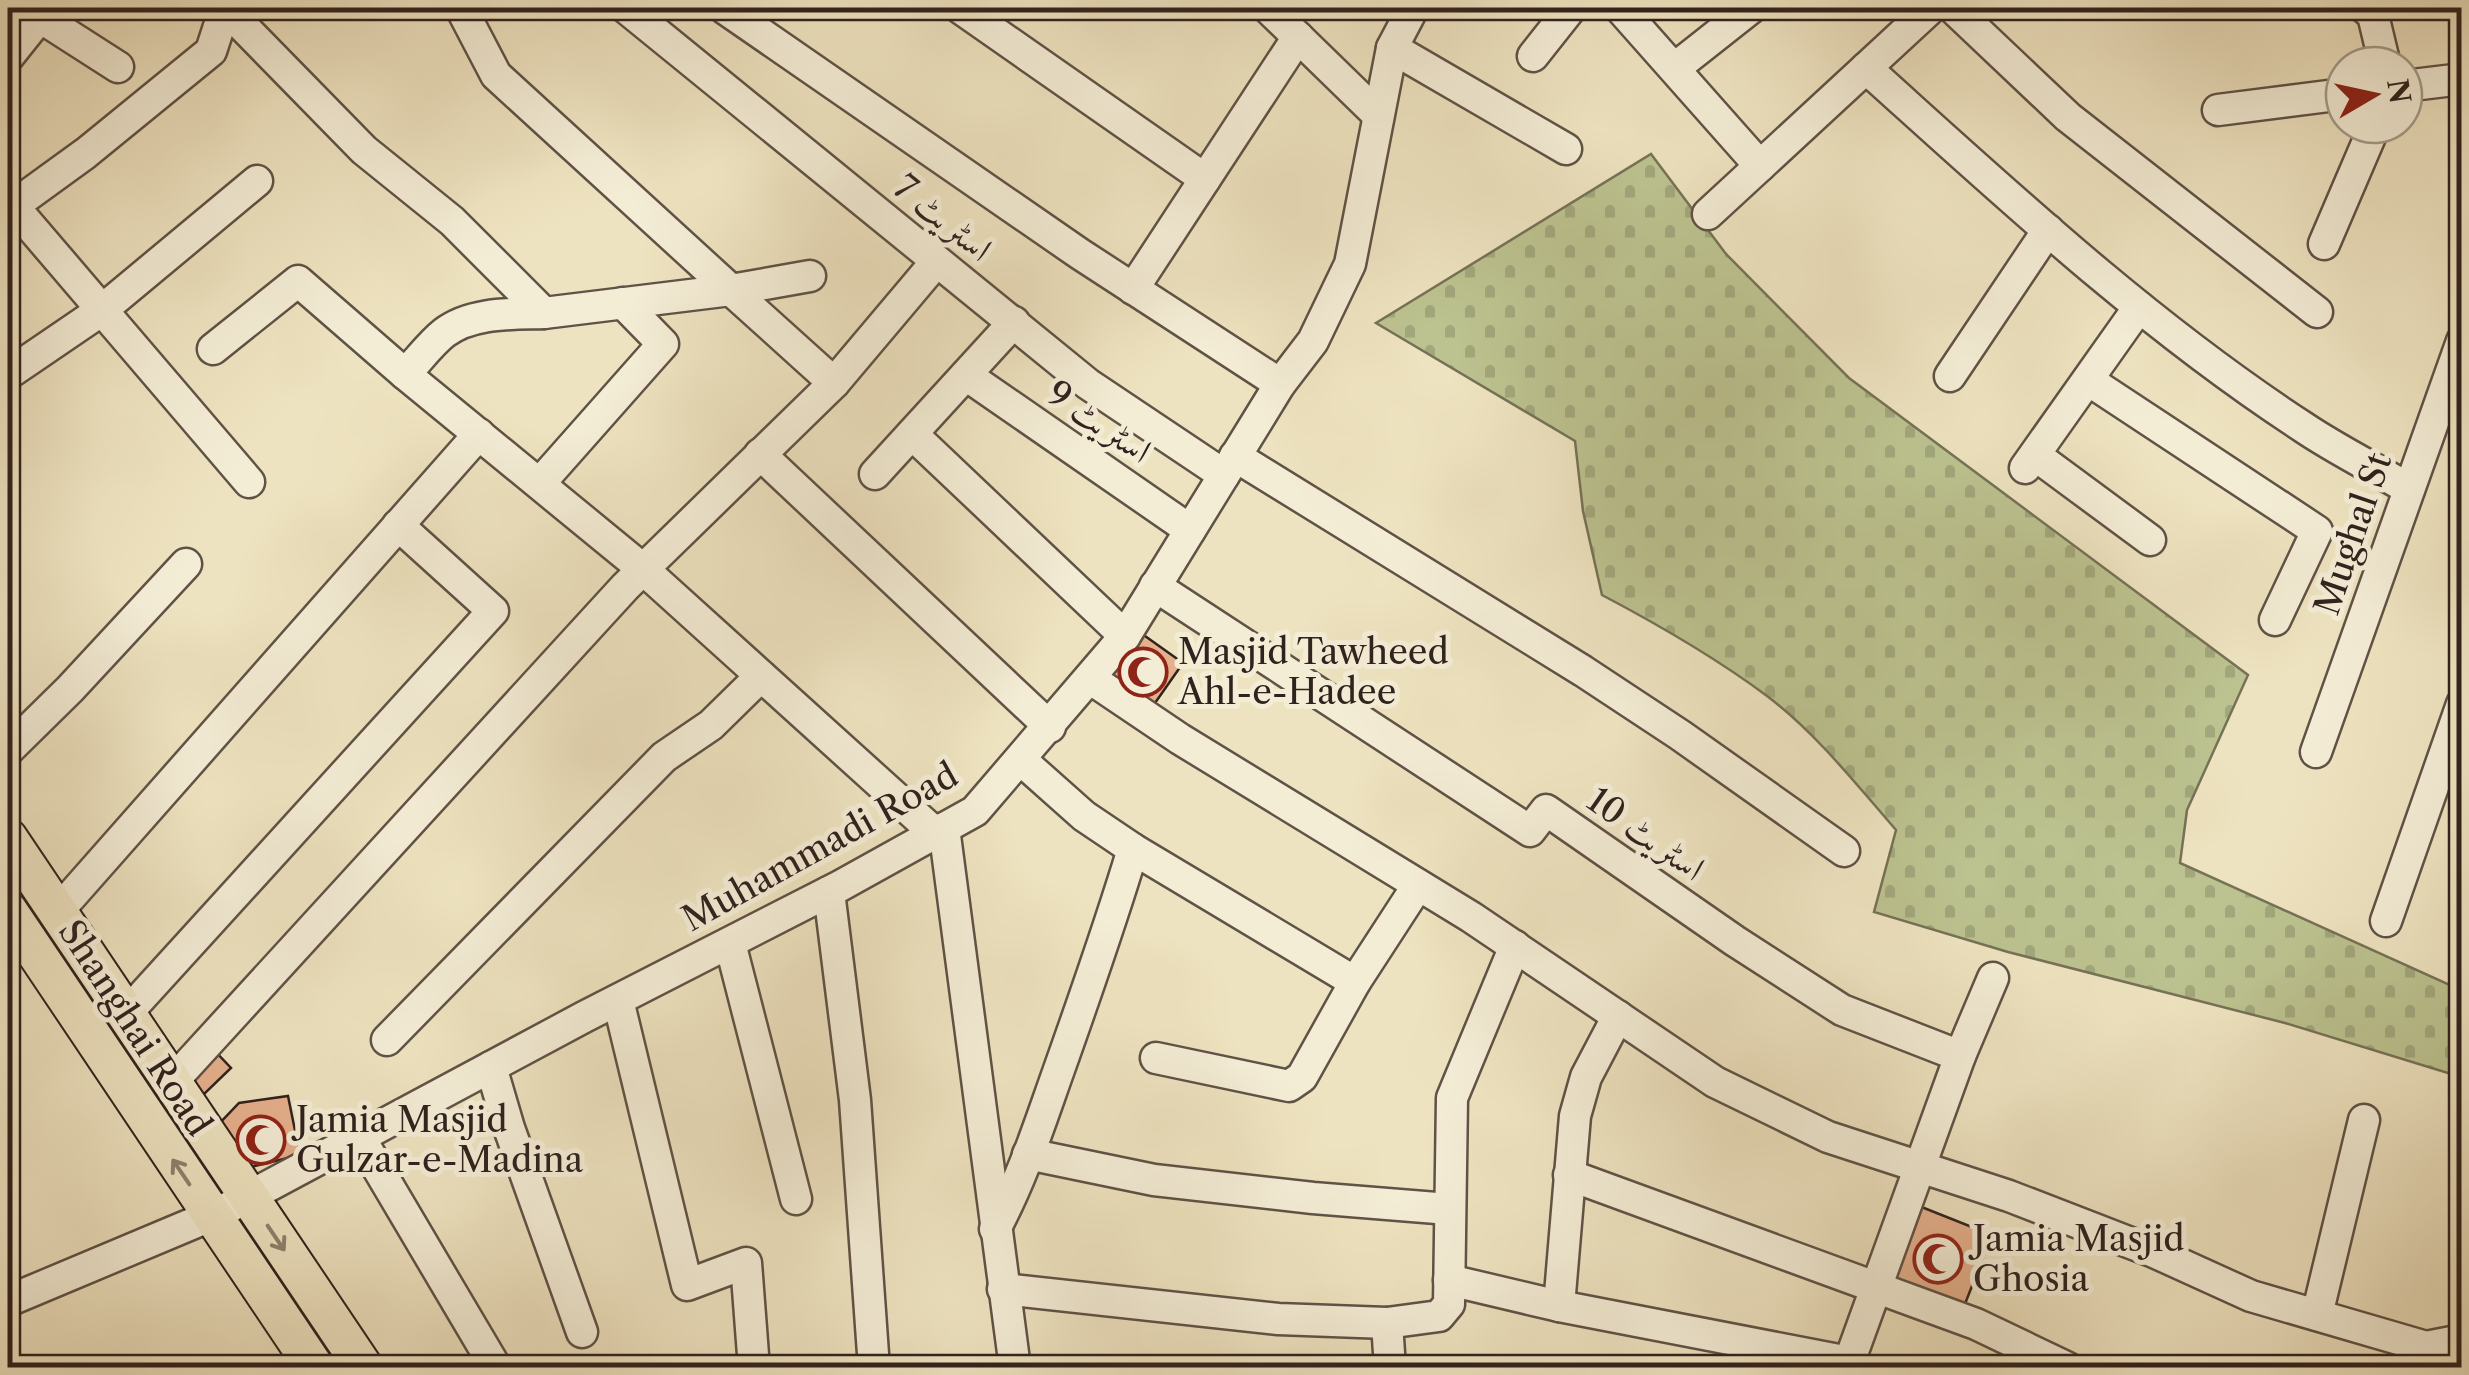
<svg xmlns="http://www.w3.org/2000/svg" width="2469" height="1375" viewBox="0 0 2469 1375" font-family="'Libre Caslon Text',Amiri,serif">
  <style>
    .cemetery { fill: url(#cemetery-stones); stroke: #767257; stroke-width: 2.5 }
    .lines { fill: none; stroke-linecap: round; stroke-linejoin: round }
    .stream { stroke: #737e7e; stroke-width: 8 }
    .building { fill: #e5b08c; stroke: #30221e; stroke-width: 2.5 }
    .minor-casing { stroke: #605246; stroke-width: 35 }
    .major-casing { stroke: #30221e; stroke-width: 42 }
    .minor { stroke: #f4edd6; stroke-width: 30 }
    .major { stroke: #eee3c0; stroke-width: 38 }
    .oneway { stroke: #8f826f }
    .labels { text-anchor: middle; stroke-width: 10; stroke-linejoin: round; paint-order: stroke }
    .street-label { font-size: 35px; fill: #30221e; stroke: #f4edd6 }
    .poi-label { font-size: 35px; fill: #30221e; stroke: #f4edd6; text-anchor: start }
  </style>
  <defs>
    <pattern id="cemetery-stones" width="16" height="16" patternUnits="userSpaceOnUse" patternTransform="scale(2.5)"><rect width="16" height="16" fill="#bcc390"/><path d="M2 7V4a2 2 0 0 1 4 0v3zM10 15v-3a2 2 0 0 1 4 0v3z" fill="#a2a77c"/></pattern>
  </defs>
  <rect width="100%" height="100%" fill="#eee3c0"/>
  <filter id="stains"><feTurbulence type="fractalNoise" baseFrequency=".002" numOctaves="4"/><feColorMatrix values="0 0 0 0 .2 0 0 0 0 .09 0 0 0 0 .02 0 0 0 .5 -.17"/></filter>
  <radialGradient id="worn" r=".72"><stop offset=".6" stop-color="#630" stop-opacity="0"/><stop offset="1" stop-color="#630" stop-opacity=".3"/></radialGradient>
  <path class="cemetery" d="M1651,154L1726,254L1849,378L2248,675L2187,810L2180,863L2461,990V1077L2285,1023L2008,952L1874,912L1896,830C1856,784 1816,733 1767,696C1716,658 1659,625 1602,595L1583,511L1575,441L1376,323Z"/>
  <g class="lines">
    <g class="stream">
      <polyline points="8,880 25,905"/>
      <polyline points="198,1160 227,1203"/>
      <polyline points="235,1214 339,1368"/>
    </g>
  </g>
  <g class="building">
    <polygon points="1138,631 1183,663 1148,713 1103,680"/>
    <polygon points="213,1049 231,1068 201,1097 183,1077"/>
    <polygon points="288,1096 300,1155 243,1169 218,1125 239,1103"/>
    <polygon points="1914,1204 1992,1235 1961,1314 1884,1283"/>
  </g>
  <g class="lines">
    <g class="minor-casing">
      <g id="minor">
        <polyline points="461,8 496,75 731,290 810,276"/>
        <polyline points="626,8 1088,384 1224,475"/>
        <polyline points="724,8 1080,254 1280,384"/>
        <polyline points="960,8 1205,179"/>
        <polyline points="1268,8 1377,114"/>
        <polyline points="1620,8 1760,166"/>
        <polyline points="1953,8 2068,117 2317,312"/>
        <polyline points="2365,8 2373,15 2385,65"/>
        <polyline points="1392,48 1566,149"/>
        <polyline points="1533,56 1571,8"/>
        <polyline points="8,57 40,17 118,67"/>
        <polyline points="1675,68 1751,8"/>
        <path d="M1866,68C2006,194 2145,324 2303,427C2337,450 2374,468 2409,489"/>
        <polyline points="2404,86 2462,79"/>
        <polyline points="2218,110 2344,94"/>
        <polyline points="8,200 102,310 8,374"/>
        <polyline points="13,206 86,153 211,51 225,8 364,150 452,221 544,313 731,290 834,383"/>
        <polyline points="1708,214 1931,8"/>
        <polyline points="2324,244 2375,125"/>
        <polyline points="1133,289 1298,37"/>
        <path d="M544,313C512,314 471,312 444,333C430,344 418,361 405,374L644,570L935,833"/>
        <polyline points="213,349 298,281 405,374"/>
        <polyline points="966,375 1190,530"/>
        <polyline points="1950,376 2048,230"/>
        <polyline points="2088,380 2317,531 2275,620"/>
        <polyline points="912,434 1125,636"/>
        <polyline points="760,454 1050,727"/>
        <polyline points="2035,455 2150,540"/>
        <polyline points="1235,456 1583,671 1680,735 1844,851"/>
        <polyline points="2025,468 2139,307"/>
        <polyline points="875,474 1014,322"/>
        <polyline points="249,482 102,310 257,181"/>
        <polyline points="540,483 663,344 623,303"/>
        <polyline points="1155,586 1530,831 1546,810 1735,941 1842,1010 1960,1056"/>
        <polyline points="1091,679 1180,739 1471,917 1715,1082 1828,1137 2009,1196 2154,1252 2251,1296 2426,1347 2462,1340"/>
        <polyline points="8,750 70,689 186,564"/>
        <polyline points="2316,752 2462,341"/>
        <polyline points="1021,760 1084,816 1133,849 1355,982"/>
        <polyline points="944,828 1015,1368"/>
        <polyline points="829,892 855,1100 874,1368"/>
        <polyline points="58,911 479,434"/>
        <polyline points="2386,921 2462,704"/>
        <polyline points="730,943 796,1199"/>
        <polyline points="618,1000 687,1285 746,1263 754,1368"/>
        <polyline points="126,1014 493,611 398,525"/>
        <polyline points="387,1040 664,757 711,725 761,676"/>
        <polyline points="1156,1058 1289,1086 1302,1077 1355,982 1418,885"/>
        <polyline points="491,1067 509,1128 582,1332"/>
        <polyline points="171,1083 625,587 834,383 936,262"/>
        <polyline points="360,1138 496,1368"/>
        <polyline points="1028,1154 1154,1180 1313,1198 1449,1209"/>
        <polyline points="1569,1175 1976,1324 2068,1368"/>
        <path d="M995,1229C1021,1181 1038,1129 1056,1078C1083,1002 1110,926 1133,849"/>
        <polyline points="1449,1280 1559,1306 1849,1362"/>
        <polyline points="1003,1289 1278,1319 1387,1323"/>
        <polyline points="8,1301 220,1212 584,1017 840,886 975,811 1125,636 1280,384 1313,341 1350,264 1392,48 1413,8"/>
        <polyline points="1559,1306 1575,1116 1586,1077 1618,1016"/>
        <polyline points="2317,1315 2364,1120"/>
        <polyline points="1390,1368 1387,1323 1439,1316 1449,1304 1452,1098 1515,946"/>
        <polyline points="1847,1368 1960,1056 1993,978"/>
      </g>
    </g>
    <g class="major-casing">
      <g id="major">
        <polyline points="8,838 364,1368"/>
        <polyline points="8,911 315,1368"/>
      </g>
    </g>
    <use href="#minor" class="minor"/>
    <use href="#major" class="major"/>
  </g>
  <defs><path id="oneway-shaft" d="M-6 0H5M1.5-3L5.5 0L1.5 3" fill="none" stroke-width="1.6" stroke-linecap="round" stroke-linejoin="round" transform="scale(2.5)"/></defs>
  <g class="oneway">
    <use href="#oneway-shaft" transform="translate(181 1172) rotate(-124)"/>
    <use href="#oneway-shaft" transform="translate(276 1238) rotate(56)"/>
  </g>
  <defs>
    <g id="mosque-ring" transform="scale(2.5)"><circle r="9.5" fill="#f4edd6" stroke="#8f2418" stroke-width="1.5"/><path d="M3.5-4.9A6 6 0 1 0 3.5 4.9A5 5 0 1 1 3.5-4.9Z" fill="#8f2418"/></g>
  </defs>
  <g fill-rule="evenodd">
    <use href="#mosque-ring" x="1143" y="672"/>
    <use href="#mosque-ring" x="261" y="1140"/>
    <use href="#mosque-ring" x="1938" y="1259"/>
  </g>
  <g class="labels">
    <g class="street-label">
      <text transform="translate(943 218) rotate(39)" y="12">اسٹریٹ 7</text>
      <text transform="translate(1099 422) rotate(34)" y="12">اسٹریٹ 9</text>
      <text transform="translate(2353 534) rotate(-71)" y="12">Mughal St</text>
      <text transform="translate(1646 834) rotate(35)" y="12">اسٹریٹ 10</text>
      <text transform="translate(820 847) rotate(-29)" y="12">Muhammadi Road</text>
      <text transform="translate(135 1028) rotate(57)" y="12">Shanghai Road</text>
    </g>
    <g class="poi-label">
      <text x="1178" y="664">Masjid Tawheed<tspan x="1178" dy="40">Ahl-e-Hadee</tspan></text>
      <text x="296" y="1132">Jamia Masjid<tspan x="296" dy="40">Gulzar-e-Madina</tspan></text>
      <text x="1973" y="1251">Jamia Masjid<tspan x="1973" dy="40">Ghosia</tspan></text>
    </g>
  </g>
  <rect width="2469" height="1375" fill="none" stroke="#eee3c0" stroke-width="40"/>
  <rect x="10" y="10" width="2449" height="1355" fill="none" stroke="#30221e" stroke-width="5"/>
  <rect x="20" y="20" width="2429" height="1335" fill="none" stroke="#30221e" stroke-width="2.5"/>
  <g transform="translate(2374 95) rotate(81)"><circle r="48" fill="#f4edd6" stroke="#a69c8c" stroke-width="2.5"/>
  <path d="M0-8L18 38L0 25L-18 38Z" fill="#8f2418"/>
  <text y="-15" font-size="28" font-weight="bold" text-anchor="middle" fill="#30221e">N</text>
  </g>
  <rect width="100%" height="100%" filter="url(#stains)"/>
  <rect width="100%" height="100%" fill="url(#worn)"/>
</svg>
